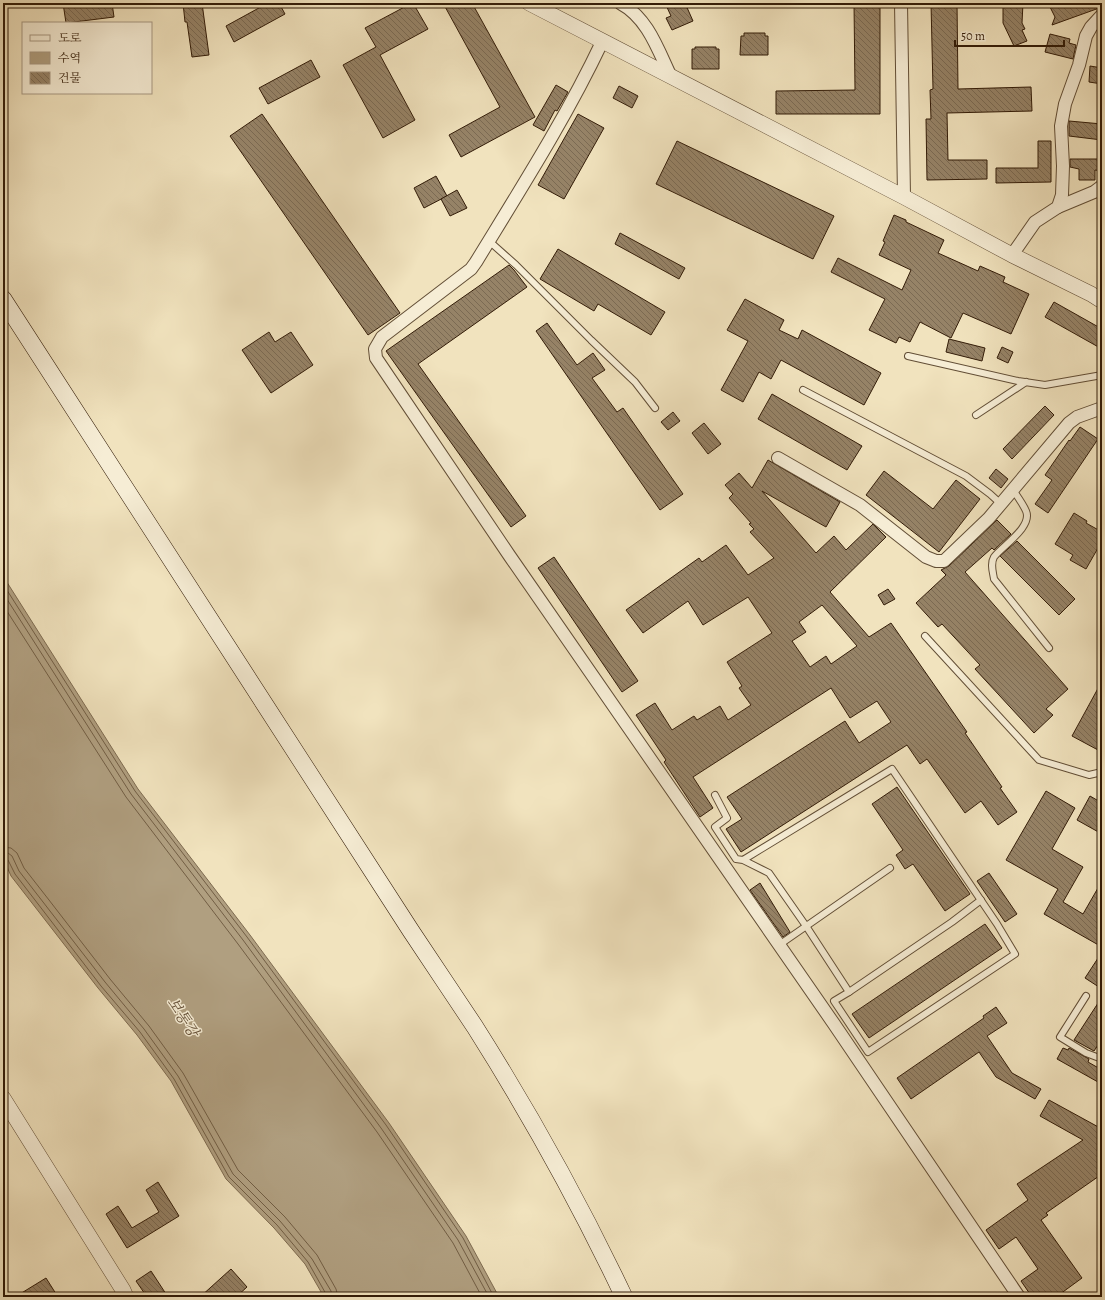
<svg xmlns="http://www.w3.org/2000/svg" width="1105" height="1300" viewBox="0 0 1105 1300" font-family="Alegreya,'Noto Serif KR',serif">
  <style>
    .water { fill: #b09f80; stroke: #7e6b50 }
    .lines { fill: none; stroke-linecap: round; stroke-linejoin: round }
    .shore { stroke: #725e44; stroke-width: 1 }
    .building { fill: url(#building-back-hatch); stroke: #331c08; fill-rule: evenodd }
    .service-casing { stroke: #624e36; stroke-width: 8 }
    .minor-casing { stroke: #624e36; stroke-width: 14 }
    .tertiary-casing { stroke: #624e36; stroke-width: 16 }
    .secondary-casing { stroke: #331c08; stroke-width: 18 }
    .service { stroke: #f6edd5; stroke-width: 6 }
    .minor { stroke: #f6edd5; stroke-width: 12 }
    .tertiary { stroke: #f6edd5; stroke-width: 15 }
    .secondary { stroke: #f6edd5; stroke-width: 17 }
    .labels { text-anchor: middle; stroke-width: 3; stroke-linejoin: round; paint-order: stroke }
    .water-label { font-size: 15px; font-style: italic; fill: #655038; stroke: #f6edd5 }
  </style>
  <defs>
    <pattern id="building-back-hatch" width="6" height="6" patternUnits="userSpaceOnUse"><rect width="6" height="6" fill="#968367"/><path d="M-1 5l2 2M0 0l6 6M5-1l2 2" fill="none" stroke="#7b6a53"/></pattern>
  </defs>
  <rect width="100%" height="100%" fill="#f1e3be"/>
  <filter id="stains"><feTurbulence type="fractalNoise" baseFrequency=".005" numOctaves="4"/><feColorMatrix values="0 0 0 0 .2 0 0 0 0 .09 0 0 0 0 .02 0 0 0 .5 -.17"/></filter>
  <radialGradient id="worn" r=".72"><stop offset=".6" stop-color="#630" stop-opacity="0"/><stop offset="1" stop-color="#630" stop-opacity=".3"/></radialGradient>
  <polygon class="water" points="3,576 138,789 250,935 389,1123 466,1236 499,1297 324,1297 305,1264 274,1228 226,1179 171,1081 137,1035 98,988 11,876 3,858"/>
  <g class="lines">
    <g class="shore">
      <polyline points="3,584 135,791 247,937 386,1125 463,1238 494,1297"/>
      <polyline points="3,593 131,794 243,940 381,1128 458,1240 489,1297"/>
      <polyline points="3,605 126,797 238,944 377,1132 453,1243 482,1297"/>
      <polyline points="3,847 11,848 17,853 24,868 49,900 110,979 149,1026 183,1073 238,1170 285,1217 317,1255 336,1289 338,1297"/>
      <polyline points="3,853 8,853 12,856 19,871 105,982 144,1029 178,1076 233,1174 280,1221 312,1259 331,1291 332,1297"/>
      <polyline points="3,858 8,860 15,874 101,986 140,1032 174,1079 229,1177 277,1225 308,1262 326,1294 327,1297"/>
    </g>
  </g>
  <g class="building">
    <polygon points="63,3 112,3 114,17 66,23"/>
    <polygon points="183,3 202,3 209,55 192,57 187,22 185,22"/>
    <polygon points="268,3 279,3 285,14 234,42 226,26"/>
    <polygon points="412,3 413,3 428,29 380,55 415,120 383,138 343,65 376,47 365,28"/>
    <polygon points="443,3 472,3 535,117 461,157 449,135 500,107"/>
    <polygon points="665,3 685,3 693,21 672,30 666,18 671,16"/>
    <polygon points="854,3 880,3 880,114 776,114 776,91 855,90"/>
    <polygon points="931,3 957,3 958,89 1031,87 1032,111 947,113 948,160 987,160 987,179 927,180 926,119 931,119 930,90 933,89"/>
    <polygon points="1003,3 1023,3 1022,23 1025,29 1022,30 1027,41 1014,46 1003,23"/>
    <polygon points="1048,3 1102,3 1102,7 1052,25 1055,17"/>
    <polygon points="744,33 765,33 765,36 768,36 768,55 740,55 741,36 744,36"/>
    <polygon points="1050,34 1070,39 1069,43 1076,45 1073,59 1045,52"/>
    <polygon points="695,47 716,47 716,49 719,49 719,69 692,69 692,49 695,49"/>
    <polygon points="311,60 320,77 268,104 259,88"/>
    <polygon points="1090,66 1102,68 1102,84 1089,82"/>
    <polygon points="556,85 568,92 557,111 555,110 544,131 533,125"/>
    <polygon points="619,86 638,96 632,108 613,98"/>
    <polygon points="262,114 400,313 368,335 230,136"/>
    <polygon points="578,114 604,128 564,199 538,185"/>
    <polygon points="1069,121 1102,124 1102,140 1069,136"/>
    <polygon points="677,141 834,216 813,259 656,184"/>
    <polygon points="1038,141 1051,141 1051,182 996,183 996,168 1038,168"/>
    <polygon points="1070,159 1102,159 1102,171 1095,170 1095,180 1079,180 1079,169 1070,167"/>
    <polygon points="436,176 447,196 424,208 414,188"/>
    <polygon points="457,190 467,208 450,216 441,199"/>
    <polygon points="894,215 906,220 906,222 944,240 938,253 978,271 980,266 1005,277 1003,282 1029,294 1011,334 963,313 951,338 920,322 910,342 899,337 896,343 869,330 885,299 831,272 838,258 902,290 911,270 879,255 885,242 883,241"/>
    <polygon points="620,233 685,268 679,279 615,244"/>
    <polygon points="558,249 665,312 651,335 598,304 594,311 540,279"/>
    <polygon points="509,265 514,270 527,287 418,364 526,516 511,527 386,351"/>
    <polygon points="745,299 784,320 779,330 798,339 802,330 881,373 864,405 781,360 771,379 759,372 743,402 721,390 748,341 727,330"/>
    <polygon points="1054,302 1102,329 1102,349 1045,317"/>
    <polygon points="547,323 577,365 593,353 605,370 592,378 617,412 623,408 683,494 660,510 536,331"/>
    <polygon points="269,332 275,342 291,332 313,365 271,393 242,350"/>
    <polygon points="949,339 985,348 982,361 946,352"/>
    <polygon points="1002,347 1013,352 1008,363 997,358"/>
    <polygon points="772,394 862,446 847,470 758,419"/>
    <polygon points="1045,406 1054,415 1012,459 1003,449"/>
    <polygon points="673,412 680,421 668,430 661,422"/>
    <polygon points="704,423 721,444 708,454 692,433"/>
    <polygon points="1080,427 1098,439 1048,513 1035,504 1052,480 1045,475 1069,440 1070,441"/>
    <path d="M768,460L840,502L826,527L762,491L816,553L834,536L846,550L873,524L886,537L830,592L869,637L891,623L967,732L965,733L1002,787L1000,788L1017,812L998,825L981,801L965,813L927,759L920,764L907,745L741,852L726,829L742,819L727,797L845,721L859,743L891,722L877,701L850,718L831,688L693,777L713,808L700,817L664,762L666,760L636,715L655,703L672,730L694,716L697,720L720,706L728,720L751,705L739,688L742,686L727,662L772,633L748,597L703,625L688,601L643,633L626,610L699,558L702,562L726,545L748,575L774,558L750,532L754,529L749,524L751,523L729,498L733,494L725,485L739,473L752,488ZM822,605L857,646L831,664L826,656L810,667L792,641L806,632L799,622Z"/>
    <polygon points="996,469 1008,479 1001,488 989,478"/>
    <polygon points="884,471 933,509 956,480 980,499 939,552 866,495"/>
    <polygon points="1074,513 1087,521 1086,523 1102,532 1102,541 1086,569 1070,560 1073,555 1055,544"/>
    <polygon points="997,520 1011,534 994,550 992,548 965,572 1068,689 1046,709 1053,715 1034,733 975,669 980,665 942,624 938,627 916,603 946,575 941,570 949,566"/>
    <polygon points="1017,541 1075,599 1059,615 1000,556"/>
    <polygon points="554,557 638,681 622,692 538,568"/>
    <polygon points="888,589 895,599 884,605 878,595"/>
    <polygon points="1102,681 1102,742 1098,750 1072,736"/>
    <polygon points="897,787 970,894 945,911 913,864 905,869 896,855 903,850 872,804"/>
    <polygon points="1046,791 1075,808 1052,849 1083,867 1063,902 1083,914 1102,881 1102,947 1044,914 1058,889 1006,860"/>
    <polygon points="1090,796 1102,803 1102,834 1077,820"/>
    <polygon points="989,873 1017,914 1005,922 977,881"/>
    <polygon points="760,883 790,932 783,937 750,890"/>
    <polygon points="985,924 1002,948 869,1038 852,1014"/>
    <polygon points="1102,952 1102,989 1085,978"/>
    <polygon points="1102,997 1102,1039 1094,1051 1074,1040"/>
    <polygon points="996,1007 1007,1023 987,1036 1012,1073 1041,1089 1035,1099 996,1077 979,1052 911,1099 897,1078 984,1018 983,1016"/>
    <polygon points="1063,1048 1068,1050 1069,1048 1089,1059 1088,1062 1102,1070 1102,1075 1098,1082 1057,1059"/>
    <polygon points="1049,1100 1102,1129 1102,1174 1046,1213 1048,1215 1041,1220 1082,1278 1056,1297 1032,1297 1021,1281 1038,1269 1016,1237 999,1249 986,1230 1028,1200 1017,1184 1083,1140 1040,1116"/>
    <polygon points="158,1182 179,1216 127,1248 106,1214 118,1206 132,1228 159,1212 146,1190"/>
    <polygon points="231,1269 247,1287 236,1297 200,1297"/>
    <polygon points="151,1271 168,1297 147,1297 136,1281"/>
    <polygon points="46,1278 58,1297 15,1297"/>
  </g>
  <g class="lines">
    <g class="service-casing">
      <g id="service">
        <polyline points="489,241 516,265 591,340 635,382 655,408"/>
        <polyline points="908,356 1018,381 1045,385 1102,375"/>
        <polyline points="803,390 966,476 990,494 1001,504"/>
        <polyline points="976,415 1026,382"/>
        <path d="M1013,490C1017,496 1023,504 1026,511C1033,527 1002,546 994,557C990,564 993,572 994,579L1049,648"/>
        <polyline points="925,636 1039,760 1089,775 1102,772"/>
        <polyline points="715,795 727,818 715,827 736,859 743,860 769,873 806,926 849,992 834,1001 868,1052 1015,954 997,924 892,769 743,860"/>
        <polyline points="779,945 890,868"/>
        <polyline points="849,992 952,922 981,900"/>
        <polyline points="1086,996 1060,1037 1086,1053 1102,1059"/>
      </g>
    </g>
    <g class="minor-casing">
      <g id="minor">
        <path d="M620,3C648,18 658,50 671,77"/>
        <polyline points="901,3 904,197"/>
        <path d="M602,42C566,118 520,190 476,262L471,269L382,337L375,349L376,358L509,555L834,1024L1019,1297"/>
        <polyline points="1058,207 1094,192 1102,186"/>
        <polyline points="1012,255 1035,222 1058,207 1062,195 1063,166 1061,126 1065,104 1079,65 1086,36 1091,27 1102,15"/>
        <polyline points="778,458 860,505 926,557 936,561 944,561 989,518 1069,423 1077,417 1102,408"/>
      </g>
    </g>
    <g class="tertiary-casing">
      <g id="tertiary">
        <polyline points="529,3 904,197 1012,255 1091,294 1102,301"/>
        <polyline points="3,1098 123,1290 126,1297"/>
      </g>
    </g>
    <g class="secondary-casing">
      <path id="secondary" d="M3,299L411,931C432,963 454,995 475,1027C530,1114 580,1204 624,1297"/>
    </g>
    <use href="#service" class="service"/>
    <use href="#minor" class="minor"/>
    <use href="#tertiary" class="tertiary"/>
    <use href="#secondary" class="secondary"/>
  </g>
  <g class="labels">
    <g class="water-label">
      <text transform="translate(183 1017) rotate(57)" y="5">보통강</text>
    </g>
  </g>
  <rect width="1105" height="1300" fill="none" stroke="#f1e3be" stroke-width="16"/>
  <rect x="4" y="4" width="1097" height="1292" fill="none" stroke="#331c08" stroke-width="2"/>
  <rect x="8" y="8" width="1089" height="1284" fill="none" stroke="#331c08"/>
  <rect x="22" y="22" width="130" height="72" fill="#f6edd5" stroke="#a89983"/>
  <rect x="30" y="35" width="20" height="6" fill="#f6edd5" stroke="#a89983"/>
  <text x="58" y="42" font-size="12" fill="#331c08">도로</text>
  <rect x="30" y="52" width="20" height="12" fill="#b09f80" stroke="#a89983"/>
  <text x="58" y="62" font-size="12" fill="#331c08">수역</text>
  <rect x="30" y="72" width="20" height="12" fill="url(#building-back-hatch)" stroke="#a89983"/>
  <text x="58" y="82" font-size="12" fill="#331c08">건물</text>
  <path d="M955 40v6h109v-6" fill="none" stroke="#331c08" stroke-width="2"/>
  <text x="961" y="40" font-size="12" fill="#331c08" stroke="#f6edd5" stroke-width="3" paint-order="stroke">50 m</text>
  <rect width="100%" height="100%" filter="url(#stains)"/>
  <rect width="100%" height="100%" fill="url(#worn)"/>
</svg>
